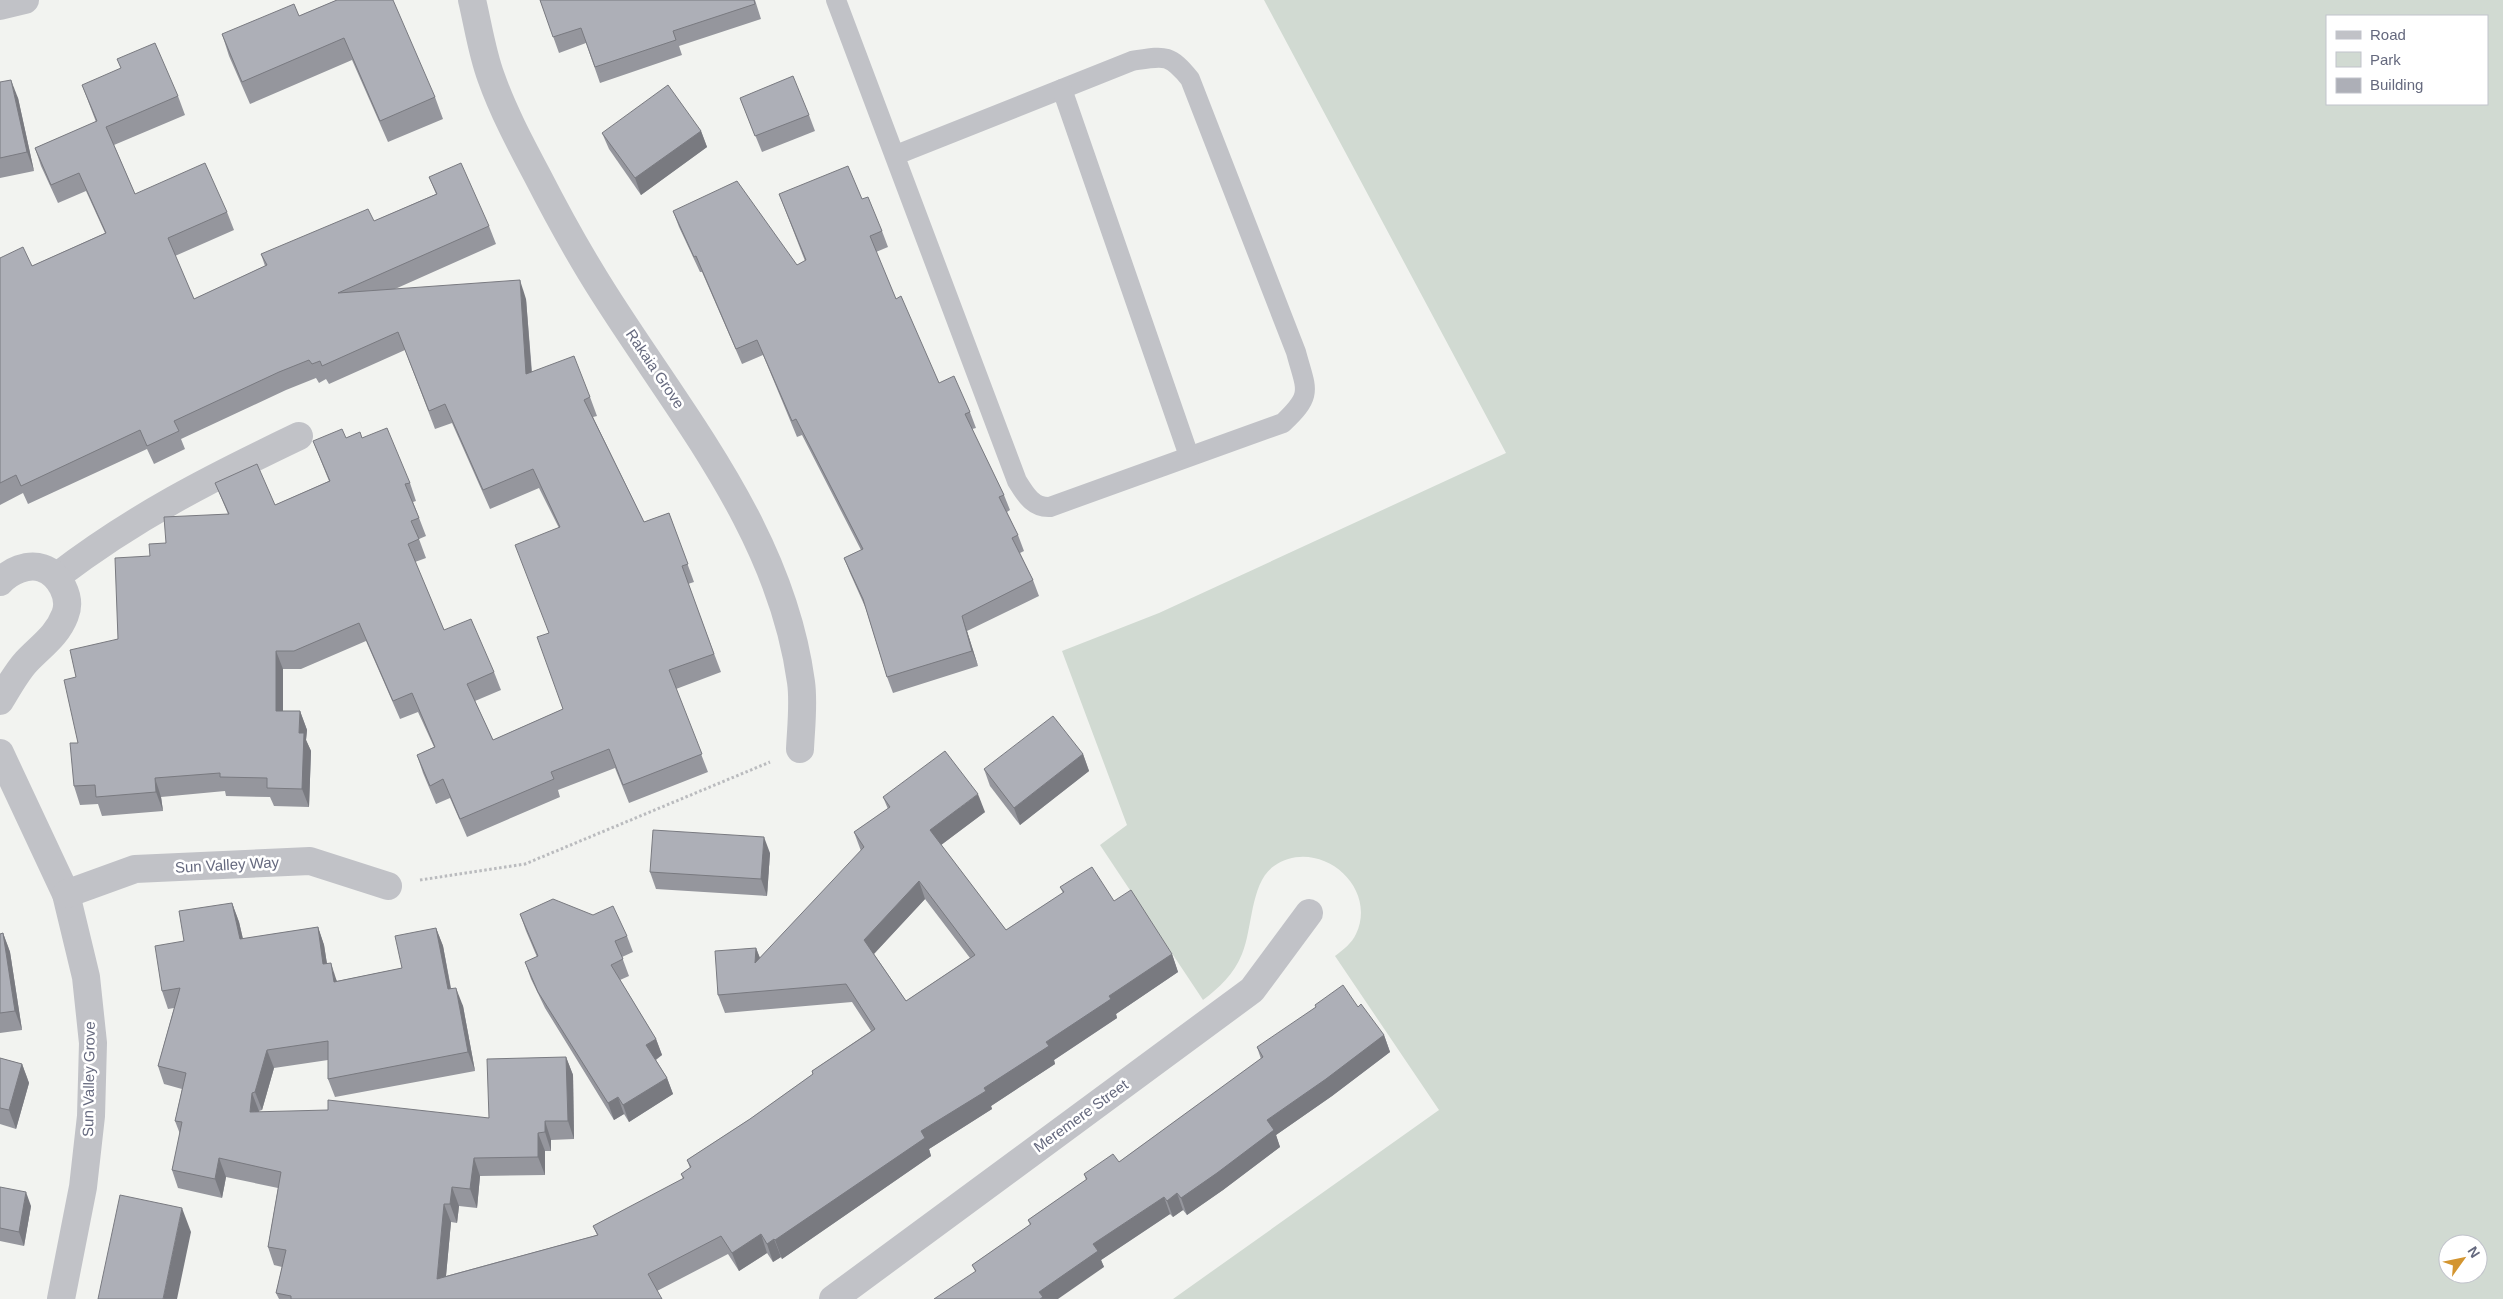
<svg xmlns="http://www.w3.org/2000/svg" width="2503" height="1299" viewBox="0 0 2503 1299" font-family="Arial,sans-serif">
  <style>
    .green { fill: #d1dad2; fill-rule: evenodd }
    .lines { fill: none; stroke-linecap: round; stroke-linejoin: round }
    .path { stroke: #babbbe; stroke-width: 3; stroke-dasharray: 2.5 2.5; stroke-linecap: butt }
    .lane { stroke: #c1c2c7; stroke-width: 20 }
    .street { stroke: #c1c2c7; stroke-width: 28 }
    .wall { fill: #95969d; fill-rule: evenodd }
    .shaded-wall { fill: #797a80 }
    .building { fill: #adafb7; stroke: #797a80; fill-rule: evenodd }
    .labels { text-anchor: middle; stroke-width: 5; stroke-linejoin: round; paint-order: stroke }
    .street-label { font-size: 15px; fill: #65697e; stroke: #fff }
  </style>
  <rect width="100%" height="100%" fill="#f2f3f0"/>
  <path class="green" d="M1264,0H2503V1299H1173L1439,1110L1335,956C1343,950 1352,943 1356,934C1379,885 1317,836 1274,866C1250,883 1253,928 1242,954C1234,974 1219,988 1203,1000L1100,845L1127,825L1062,651L1159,613L1506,453ZM2327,16H2487V104H2327ZM2448,1244H2478V1274H2448Z"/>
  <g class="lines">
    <polyline class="path" points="420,880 525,864 770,762"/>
    <g class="lane">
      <path d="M836,0L1017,481C1025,494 1033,508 1050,507L1283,423C1314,394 1306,390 1296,352L1190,79C1169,53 1164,56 1132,61L896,155"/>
      <polyline points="1062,89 1189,456"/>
    </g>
    <g class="street">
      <path d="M472,0C478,25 482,53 491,77C503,111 520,143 537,175C558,216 580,256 605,295C683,418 781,533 801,682C804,703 801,727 800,749"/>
      <polyline points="0,6 25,0"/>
      <path d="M56,577C134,517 211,478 299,436"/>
      <path d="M0,582C10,571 28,563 42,568C60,574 72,598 65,615C57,636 41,646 26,662C16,673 8,688 0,701"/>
      <polyline points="0,753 66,894 86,977 93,1043 91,1116 83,1187 61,1299"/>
      <polyline points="66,894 135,869 310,861 388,886"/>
      <polyline points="833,1299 1252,990 1309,913"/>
    </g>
  </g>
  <g class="wall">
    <polygon points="337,0 435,97 443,119 388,142 352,60 250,104 229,56 222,34 299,16"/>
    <polygon points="540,0 755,0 761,19 679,46 682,55 600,83 586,43 559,53"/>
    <polygon points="0,82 18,98 34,171 0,178"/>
    <polygon points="82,85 178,96 185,115 114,145 135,194 227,212 234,230 175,256 194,299 265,266 261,254 374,221 436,194 429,177 489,226 496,244 395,289 526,299 532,372 590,397 597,416 593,417 644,522 669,513 694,582 688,584 721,672 676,689 708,772 629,803 615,768 558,790 560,797 467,837 450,798 436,804 423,773 417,755 434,747 418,712 400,719 366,641 301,669 283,669 283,711 300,711 307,730 306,740 311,751 309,807 274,806 270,797 226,796 225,791 161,797 163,811 102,816 98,804 80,805 74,786 78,743 76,677 118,639 150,556 166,543 228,514 215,483 275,505 329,481 313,441 346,438 362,438 410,483 416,501 413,502 426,536 419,539 426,558 415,562 444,630 494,672 501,690 475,701 493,740 563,709 549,633 559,528 539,488 490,509 452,423 435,429 405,350 329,384 326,379 319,383 316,378 286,390 181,439 185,449 154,464 147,449 28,504 23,493 0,505 0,258 32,266 105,233 86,191 58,203 41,166 35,148 96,122"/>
    <polygon points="740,98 809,115 815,131 762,152"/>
    <polygon points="701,131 707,147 641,195 609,149 602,133"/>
    <polygon points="779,194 862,199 882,231 888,247 876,252 896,299 939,383 970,412 976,428 972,429 1004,495 1010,510 1007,512 1018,535 1024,551 1020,553 1033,580 1039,596 967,631 978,666 893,693 887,677 866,609 850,573 844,558 861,550 802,435 797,437 763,355 742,364 702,272 700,272 679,227 673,211 797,265 805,261"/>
    <polygon points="1083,754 1089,771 1020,825 990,786 984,769"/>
    <path d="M883,797L985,812L941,845L1006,930L1063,893L1060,887L1114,901L1172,954L1178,972L1116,1014L1117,1018L1054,1060L1055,1064L991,1106L992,1109L929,1149L931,1156L782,1259L781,1257L773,1262L767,1253L739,1271L728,1254L657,1291L662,1299H279L276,1293L282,1267L274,1265L268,1247L278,1188L226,1177L222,1198L178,1188L172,1170L180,1134L175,1121L182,1089L164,1084L158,1066L174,1008L168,1009L162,991L184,941L232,903L239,922L243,939L318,927L324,945L327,964L337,981L402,968L436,928L443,946L451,988L463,1006L475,1071L335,1097L328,1079V1060L274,1068L262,1110L259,1111V1112L489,1118L566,1057L573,1075L574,1139L551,1140V1151H545V1175L480,1176L477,1208L459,1206L457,1223L451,1222L446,1276L597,1235L593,1226L683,1179L681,1174L690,1168L687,1160L750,1119L813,1074L812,1071L871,1031L852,1002L725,1013L718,995L756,948L760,958L861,851L854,832L888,809ZM925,899L970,958L906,1001L874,954Z"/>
    <polygon points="770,853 767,896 656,889 650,872"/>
    <polygon points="520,914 627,936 633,952 622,957 629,976 620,980 656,1039 662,1055 656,1060 667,1078 673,1094 629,1122 624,1114 614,1120 545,1008 531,979 525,962 537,957 526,931"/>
    <polygon points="3,933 10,952 22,1030 0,1033 0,934"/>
    <polygon points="1358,1007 1384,1035 1390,1052 1332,1096 1276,1135 1280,1147 1223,1190 1187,1215 1183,1210 1173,1217 1170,1214 1101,1260 1104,1267 975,1271 972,1265 1030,1225 1028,1220 1086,1180 1084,1174 1119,1162 1261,1059 1257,1047"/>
    <polygon points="0,1058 22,1064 29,1083 16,1129 0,1124"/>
    <polygon points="0,1187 31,1206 24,1246 0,1241"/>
  </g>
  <g class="shaded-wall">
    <polygon points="11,80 18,98 34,171 27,152"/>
    <polygon points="701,131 707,147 641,195 635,178"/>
    <polygon points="520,280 526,299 533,392 526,374"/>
    <polygon points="962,616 967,631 978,666 972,651"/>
    <polygon points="276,651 283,669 283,729 276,711"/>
    <polygon points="300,711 307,730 306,740 311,751 309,807 302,789 299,733"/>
    <polygon points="1083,754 1089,771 1020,825 1014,808"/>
    <polygon points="155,778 161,797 163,811 156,792"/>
    <polygon points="978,794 985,812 937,848 930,830"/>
    <polygon points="764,837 770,853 767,896 761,879"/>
    <polygon points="919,881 925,899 870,958 864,940"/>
    <polygon points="232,903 239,922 247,957 240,939"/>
    <polygon points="318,927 324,945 330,983 323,964"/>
    <polygon points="436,928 443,946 454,1007 448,989"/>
    <polygon points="3,933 10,952 22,1030 15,1011"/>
    <polygon points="756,948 763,966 755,963"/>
    <polygon points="1172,954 1178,972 1116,1014 1117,1018 1054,1060 1055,1064 991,1106 992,1109 929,1149 931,1156 782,1259 775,1240 921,1131 984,1088 1109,996"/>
    <polygon points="331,963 337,982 334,982"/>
    <polygon points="456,988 463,1006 475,1071 468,1052"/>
    <polygon points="1384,1035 1390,1052 1332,1096 1276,1135 1280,1147 1223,1190 1187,1215 1181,1198 1267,1120"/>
    <polygon points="656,1039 662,1055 652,1062 646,1045"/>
    <polygon points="267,1050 274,1068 262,1110 255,1092"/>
    <polygon points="566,1057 573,1075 574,1139 568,1121"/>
    <polygon points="22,1064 29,1083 16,1129 9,1110"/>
    <polygon points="667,1078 673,1094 629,1122 623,1105"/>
    <polygon points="252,1093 259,1111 257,1130 250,1112"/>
    <polygon points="618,1097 624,1114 614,1120 608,1103"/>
    <polygon points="545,1121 551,1140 551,1151 545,1132"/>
    <polygon points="538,1133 545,1151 545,1175 538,1157"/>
    <polygon points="219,1158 226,1177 222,1198 215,1179"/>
    <polygon points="474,1158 480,1176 477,1208 470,1189"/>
    <polygon points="452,1187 459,1206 457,1223 450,1204"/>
    <polygon points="26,1192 31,1206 24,1246 19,1232"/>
    <polygon points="1177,1193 1183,1210 1173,1217 1167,1201"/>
    <polygon points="1164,1197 1170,1214 1101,1260 1104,1267 1058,1299 1040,1299 1039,1292 1093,1244"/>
    <polygon points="444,1204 451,1222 444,1297 437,1279"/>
    <polygon points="182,1208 191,1232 177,1299 163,1299"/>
    <polygon points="761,1234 767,1253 739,1271 732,1253"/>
    <polygon points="774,1239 781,1257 773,1262 767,1244"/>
  </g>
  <g class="building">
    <polygon points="337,0 393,0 435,97 380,121 344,38 242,82 222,34 294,4 299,16"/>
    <polygon points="540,0 754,0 755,4 673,31 676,40 595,67 581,28 553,37"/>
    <polygon points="155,43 178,96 106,127 135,194 205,163 227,212 168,238 194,299 267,265 261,254 368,209 374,221 437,194 429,177 461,163 489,226 338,293 520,280 526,374 574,356 590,397 584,400 644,522 669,513 688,564 682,566 714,654 669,670 702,754 623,785 609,749 551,772 554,779 460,819 443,779 430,786 417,755 435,747 412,693 393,701 359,623 294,651 276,651 276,711 300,711 299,733 304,733 302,789 267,788 267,778 220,777 220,773 155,778 156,792 96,797 95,785 74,786 70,743 78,743 64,680 76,677 70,650 118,639 115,558 150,556 149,544 166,543 164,517 229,514 215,483 257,464 275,505 330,481 313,441 342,429 346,438 360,432 362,438 387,428 410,483 405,484 419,518 411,521 419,539 408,544 444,630 471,619 494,672 467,684 493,740 563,709 537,637 549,633 515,545 560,527 533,469 483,490 445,404 429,411 398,332 322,366 320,361 312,364 309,360 279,372 174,421 179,431 147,446 140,430 21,486 16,475 0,483 0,258 23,247 32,266 106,233 79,173 51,185 35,148 97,121 82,85 121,68 117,59"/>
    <polygon points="793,76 809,115 755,136 740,98"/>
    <polygon points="11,80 27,152 0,158 0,82"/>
    <polygon points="668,85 701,131 635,178 602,133"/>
    <polygon points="848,166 862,199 868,197 882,231 870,236 896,299 901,296 939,383 954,376 970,412 965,414 1004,495 999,497 1018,535 1012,538 1033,580 962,616 972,651 887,677 863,599 844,558 863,549 796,419 792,421 757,340 736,349 696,256 694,257 673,211 737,181 797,265 806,260 779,194"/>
    <polygon points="1053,716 1083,754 1014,808 984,769"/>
    <path d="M945,751L978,794L930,830L1006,930L1064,892L1060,887L1092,867L1114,901L1131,890L1172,954L1109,996L1111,999L1046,1042L1049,1046L984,1088L986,1091L921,1131L925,1138L775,1240L774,1239L767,1244L761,1234L732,1253L721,1236L648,1274L662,1299H291V1296L276,1293L286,1250L268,1247L281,1172L219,1158L215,1179L172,1170L182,1122L175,1121L186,1073L158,1066L180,988L162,991L155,946L184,941L179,911L232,903L240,939L318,927L323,964L331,963L334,982L402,968L395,936L436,928L448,989L456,988L468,1052L328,1079V1041L267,1050L255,1092L252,1093L250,1112L328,1110V1100L489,1118L487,1059L566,1057L568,1121H545V1132L538,1133V1157L474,1158L470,1189L452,1187L450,1204H444L437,1279L598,1235L593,1226L684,1178L681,1174L691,1167L687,1160L750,1119L813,1074L812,1071L875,1029L846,984L718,995L715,951L756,948L755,963L864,847L854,832L890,807L883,797ZM919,881L975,955L906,1001L864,940Z"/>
    <polygon points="653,830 764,837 761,879 650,872"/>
    <polygon points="553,899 593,915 613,906 627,936 615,941 623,959 611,965 656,1039 646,1045 667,1078 623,1105 618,1097 608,1103 538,992 525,962 538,956 520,914"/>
    <polygon points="3,933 15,1011 0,1013 0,934"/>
    <polygon points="1343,985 1358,1007 1361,1004 1384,1035 1326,1079 1267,1120 1274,1130 1217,1173 1181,1198 1177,1193 1167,1201 1164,1197 1093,1244 1098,1251 1039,1292 1043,1297 1040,1299 934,1299 976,1271 972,1265 1031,1224 1028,1220 1087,1179 1084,1174 1113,1154 1119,1162 1263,1057 1257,1047 1316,1007 1315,1005"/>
    <polygon points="0,1058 22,1064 9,1110 0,1108"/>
    <polygon points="0,1187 26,1192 19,1232 0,1228"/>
    <polygon points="120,1195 182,1208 163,1299 98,1299"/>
  </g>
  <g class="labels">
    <g class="street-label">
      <text transform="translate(655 369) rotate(56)" y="5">Rakaia Grove</text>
      <text transform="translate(227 865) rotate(-3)" y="5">Sun Valley Way</text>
      <text transform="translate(89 1079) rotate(-89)" y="5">Sun Valley Grove</text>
      <text transform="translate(1081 1116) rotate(-36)" y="5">Meremere Street</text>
    </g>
  </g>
  <rect x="2326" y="15" width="162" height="90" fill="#ffffff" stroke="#c1c3cb"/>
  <rect x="2336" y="31" width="25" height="8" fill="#c1c2c7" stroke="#c1c3cb"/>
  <text x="2370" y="40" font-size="15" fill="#65697e">Road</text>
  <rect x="2336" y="52" width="25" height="15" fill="#d1dad2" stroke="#c1c3cb"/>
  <text x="2370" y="65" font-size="15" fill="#65697e">Park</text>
  <rect x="2336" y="78" width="25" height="15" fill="#adafb7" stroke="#c1c3cb"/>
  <text x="2370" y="90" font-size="15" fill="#65697e">Building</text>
  <g transform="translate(2463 1259) rotate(57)"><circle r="24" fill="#ffffff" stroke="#c1c3cb"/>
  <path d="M0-4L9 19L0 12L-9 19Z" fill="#d39530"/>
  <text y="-8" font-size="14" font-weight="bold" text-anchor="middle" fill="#65697e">N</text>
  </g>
</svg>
